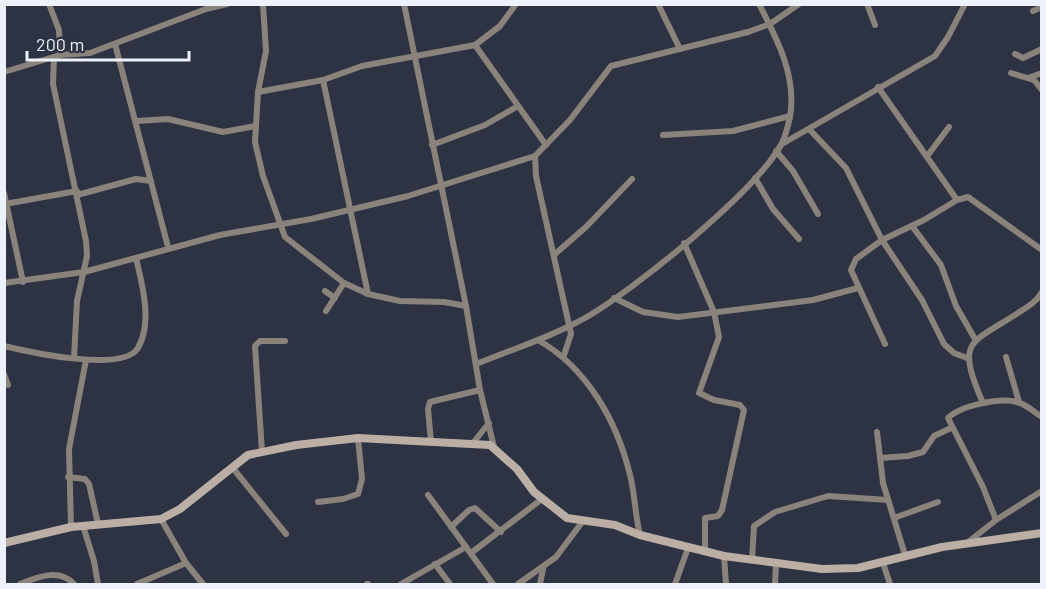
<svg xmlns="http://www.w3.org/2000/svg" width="1046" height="589" viewBox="0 0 1046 589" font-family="Barlow,sans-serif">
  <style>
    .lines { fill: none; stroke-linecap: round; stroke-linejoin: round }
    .street { stroke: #8a837c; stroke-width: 6 }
    .secondary { stroke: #bbafa5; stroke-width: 8 }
  </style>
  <rect width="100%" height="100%" fill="#2d3343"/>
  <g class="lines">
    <g class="street">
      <polyline points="49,4 59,30 60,55"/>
      <polyline points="263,4 266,51 258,92 255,142 263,176 285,237 344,283 368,294 400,301 444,302 466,306"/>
      <polyline points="404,4 466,306 480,390 494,447"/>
      <polyline points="658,4 680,49"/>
      <polyline points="867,4 875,25"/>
      <polyline points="1033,11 1042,7"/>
      <polyline points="115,44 168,247"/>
      <polyline points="475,45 546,145"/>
      <polyline points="1015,54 1023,58 1042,49"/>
      <polyline points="54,57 53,84 86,241 87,256 77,301 74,358"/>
      <polyline points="4,72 60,55 90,53 206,9 227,4"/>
      <polyline points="1011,73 1034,80 1042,90"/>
      <polyline points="1028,78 1042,73"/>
      <polyline points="323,80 368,294"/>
      <polyline points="878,87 957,200"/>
      <polyline points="258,92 323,80 362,66 475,45 500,26 516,4"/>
      <polyline points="137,121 168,119 223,132 256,126"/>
      <polyline points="809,129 846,168 882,240 922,300 944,344 954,353 967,358"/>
      <polyline points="663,135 733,131 790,116"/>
      <polyline points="782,144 935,56 948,37 965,4"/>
      <polyline points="432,145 485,125 518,106"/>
      <polyline points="776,151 793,171 818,214"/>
      <polyline points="928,155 949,127"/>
      <polyline points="755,178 773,209 799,239"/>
      <polyline points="4,193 23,282"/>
      <polyline points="77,195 136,179 151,181"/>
      <polyline points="5,204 77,191"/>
      <polyline points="912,226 941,265 956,306 975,339"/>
      <polyline points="684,243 714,312 719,337 699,393 714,400 740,405 744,410 722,510 718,516 705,518 705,552"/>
      <polyline points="555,254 586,227 632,179"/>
      <polyline points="4,283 84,272 220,235 311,219 408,196 535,156"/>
      <polyline points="325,291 335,298"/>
      <polyline points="614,298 643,312 678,317 813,300 858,288"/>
      <polyline points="326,311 344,283"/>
      <path d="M538,340C587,368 617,421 630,475C635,494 635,515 640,535"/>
      <polyline points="885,344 851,270 856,259 882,240 924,220 957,200 968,197 1042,250"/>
      <path d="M4,346C29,352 123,373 138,348C153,322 142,284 136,258"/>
      <polyline points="564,355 571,334 536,176 535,156 570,120 611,66 748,32 770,24 799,4"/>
      <polyline points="1006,357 1019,402"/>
      <path d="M476,364C513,349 551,337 585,318C634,290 757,191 782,143C786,135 788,125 790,117C797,76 777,39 759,4"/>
      <polyline points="4,374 8,385"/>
      <path d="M983,403C955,338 970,345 1021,311C1029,306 1037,301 1042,292"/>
      <polyline points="877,432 883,483 905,555"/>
      <polyline points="431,442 428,409 430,402 480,390"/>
      <polyline points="473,443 489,423"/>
      <polyline points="262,452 255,346 260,341 285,341"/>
      <polyline points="880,458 908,456 923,452 934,436 951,428"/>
      <polyline points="232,467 286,534"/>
      <polyline points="68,477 85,479 89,484 98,524"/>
      <polyline points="428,495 493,584"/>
      <polyline points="318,502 343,499 358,494 362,479 358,438"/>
      <polyline points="894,518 938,502"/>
      <polyline points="161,519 186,563 203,584"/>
      <path d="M996,520L983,487L948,418C960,406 1000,397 1017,402C1026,404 1034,412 1042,417"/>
      <polyline points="83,526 94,561 98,584"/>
      <polyline points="71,527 69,449 86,360"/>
      <polyline points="451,527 469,510 475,508 501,532"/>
      <polyline points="967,543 996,520 1042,491"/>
      <polyline points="471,553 542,499"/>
      <polyline points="724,556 726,584"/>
      <polyline points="752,560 754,526 775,512 828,496 888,500"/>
      <polyline points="883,563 890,584"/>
      <polyline points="435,564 450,584"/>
      <path d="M20,584C37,577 59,568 74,584"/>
      <polyline points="137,584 186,563"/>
      <polyline points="367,584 368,584"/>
      <polyline points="401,584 466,547"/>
      <polyline points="518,584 556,557 583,521"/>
      <polyline points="540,584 543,569"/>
      <polyline points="675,584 688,548"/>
      <polyline points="775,584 776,563"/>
    </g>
    <polyline class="secondary" points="4,543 71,527 161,519 180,509 248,455 296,445 358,438 490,445 517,469 534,492 567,518 615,525 640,535 724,556 822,569 858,568 942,547 1042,533"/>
  </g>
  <rect width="1046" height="589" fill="none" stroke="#edf1fc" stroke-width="12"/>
  <path d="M27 51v9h162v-9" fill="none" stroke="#edf1fc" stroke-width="3"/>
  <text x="36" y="51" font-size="18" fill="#edf1fc" stroke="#2d3343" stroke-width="4.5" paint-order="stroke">200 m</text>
</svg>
